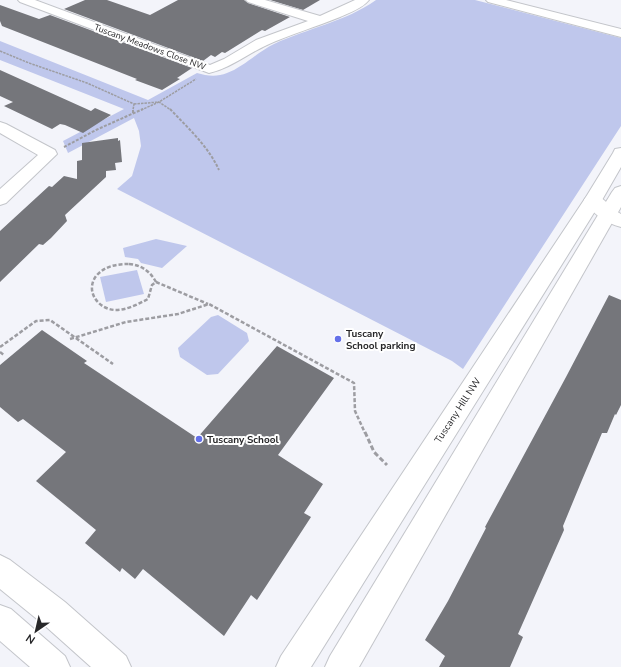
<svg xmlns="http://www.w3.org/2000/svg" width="621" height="667" viewBox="0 0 621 667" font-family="'Nunito Sans',sans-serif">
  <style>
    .green { fill: #bfc7ec }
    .building { fill: #75767b }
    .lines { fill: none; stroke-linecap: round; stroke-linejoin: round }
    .minor-casing { stroke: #c3c5ca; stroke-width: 2 }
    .tertiary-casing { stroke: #c3c5ca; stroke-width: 2 }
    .path-far3 { stroke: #9d9da2; stroke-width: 1.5; stroke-dasharray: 2.5 1; stroke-linecap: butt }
    .path-far2 { stroke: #9d9da2; stroke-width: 2; stroke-dasharray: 3 1.5; stroke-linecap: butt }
    .path-far1 { stroke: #9d9da2; stroke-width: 2.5; stroke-dasharray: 4 2; stroke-linecap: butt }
    .path { stroke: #9d9da2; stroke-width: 3; stroke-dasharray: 5 2.5; stroke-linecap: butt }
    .minor { fill: #fff; fill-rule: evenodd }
    .tertiary { fill: #fff; fill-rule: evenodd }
    .poi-dot { fill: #6470e9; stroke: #fff; stroke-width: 1.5 }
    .labels { text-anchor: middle; stroke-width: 4; stroke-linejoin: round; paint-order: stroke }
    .far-street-label { font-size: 9px; fill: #272729; stroke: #fff }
    .poi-label { font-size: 10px; font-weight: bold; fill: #272729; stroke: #fff; text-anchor: start }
    .street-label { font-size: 10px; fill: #272729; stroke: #fff }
  </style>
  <rect width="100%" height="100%" fill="#f3f4fa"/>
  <g class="green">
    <path d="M376,0H475L621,38V126L463,369L452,361L117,189L132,176L141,146L139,131L134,118L68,153L63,141L124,109L0,60V41L148,100L197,73C207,76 217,77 227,73C242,68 259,51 274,44C308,28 345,22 376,0Z"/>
    <polygon points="156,239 187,246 162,268 141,263 138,259 125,257 123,248"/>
    <polygon points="137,270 144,294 106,302 100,277"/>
    <polygon points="218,315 247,333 249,341 218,374 207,375 180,357 178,348 211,317"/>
  </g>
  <g class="building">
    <polygon points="85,0 107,0 150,15 178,0 244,0 248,3 290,17 265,31 262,30 225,53 222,52 215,57 211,55 203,61 64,9"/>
    <polygon points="270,0 320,0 303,10"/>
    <polygon points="0,5 39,19 50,15 192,68 177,78 180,79 162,90 135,80 137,79 2,26 0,21"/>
    <polygon points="0,70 91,111 95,108 111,115 83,133 65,125 60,124 52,129 4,106 13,102 0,96"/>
    <polygon points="118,138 118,141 120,140 122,162 115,163 116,170 106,171 106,177 65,215 67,221 51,238 43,245 39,244 0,282 0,231 49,186 52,187 64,176 77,179 77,161 82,160 82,143"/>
    <polygon points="609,295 621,300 621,405 616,415 615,414 607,433 602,433 582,480 563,526 564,530 518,634 523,637 510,667 439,667 445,656 425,640 448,601 486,528 485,527 566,377"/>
    <polygon points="42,330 87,361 84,363 197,438 277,346 334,378 278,455 323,484 304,513 311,517 257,600 251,595 224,636 143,569 135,579 122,568 120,572 85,543 96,530 36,481 66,452 23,419 18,422 0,407 0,365"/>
  </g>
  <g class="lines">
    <g class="minor-casing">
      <g id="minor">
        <path d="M18,0H35L210,65L224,59L256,40L308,21L248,2L246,0H265L320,16L355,0H369C363,8 349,13 340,17C316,27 291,34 267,45C247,54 231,68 209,73L20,2Z"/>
        <polygon points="486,0 506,0 621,29 621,37 488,2"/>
        <polygon points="0,122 6,124 55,150 57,154 6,203 0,205 0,189 38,155 0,133"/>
        <path d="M593,194C605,197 610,209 621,214V227C605,223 593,214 584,200L587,196Z"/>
      </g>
    </g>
    <g class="tertiary-casing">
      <g id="tertiary">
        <polygon points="621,148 621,167 602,200 311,667 276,667 281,656 586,197 613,153 615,149"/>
        <polygon points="621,186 621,207 359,667 325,667 330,656 612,192 615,188"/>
        <polygon points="0,555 10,560 65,602 126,656 131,667 91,667 43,624 0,589"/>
        <polygon points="0,605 11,609 65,656 70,667 30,667 0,641"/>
      </g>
    </g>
    <g class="path-far3">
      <polyline points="0,51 29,63 87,83 134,104 133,110"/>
      <polyline points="134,104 159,102 171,110"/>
      <polyline points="141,110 159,102 196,79"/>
    </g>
    <g class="path-far2">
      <path d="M170,109C188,128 208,146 219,170"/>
      <polyline points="133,113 133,109"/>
      <polyline points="64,147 96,130 143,109"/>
    </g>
    <g class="path-far1">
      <path d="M129,264C141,265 150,271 156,282L152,285L148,299C138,304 127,310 116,310C98,310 84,290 97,275C105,266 117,264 129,264Z"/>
      <polyline points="156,282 208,304"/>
      <polyline points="70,339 126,322 178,314 209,304 354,383 355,411 365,433"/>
      <polyline points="0,347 36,321 50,320 113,364"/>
      <polyline points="0,352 4,355"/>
    </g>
    <polyline class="path" points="365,432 374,452 387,465"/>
    <use href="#minor" class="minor"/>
    <use href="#tertiary" class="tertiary"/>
  </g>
  <g class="poi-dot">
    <circle cx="338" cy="339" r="4"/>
    <circle cx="199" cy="439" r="4"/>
  </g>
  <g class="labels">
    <g class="far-street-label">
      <text transform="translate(150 47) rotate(20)" y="3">Tuscany Meadows Close NW</text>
    </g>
    <g class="poi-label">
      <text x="346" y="337">Tuscany<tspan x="346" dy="12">School parking</tspan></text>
      <text x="207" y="443">Tuscany School</text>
    </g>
    <g class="street-label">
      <text transform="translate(457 410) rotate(-57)" y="4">Tuscany Hill NW</text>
    </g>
  </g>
  <g transform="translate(36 631) rotate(214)" stroke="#ffffff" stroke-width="3" paint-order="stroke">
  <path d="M0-3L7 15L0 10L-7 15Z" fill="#272729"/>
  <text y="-6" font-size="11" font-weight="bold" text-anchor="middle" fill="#272729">N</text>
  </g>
</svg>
